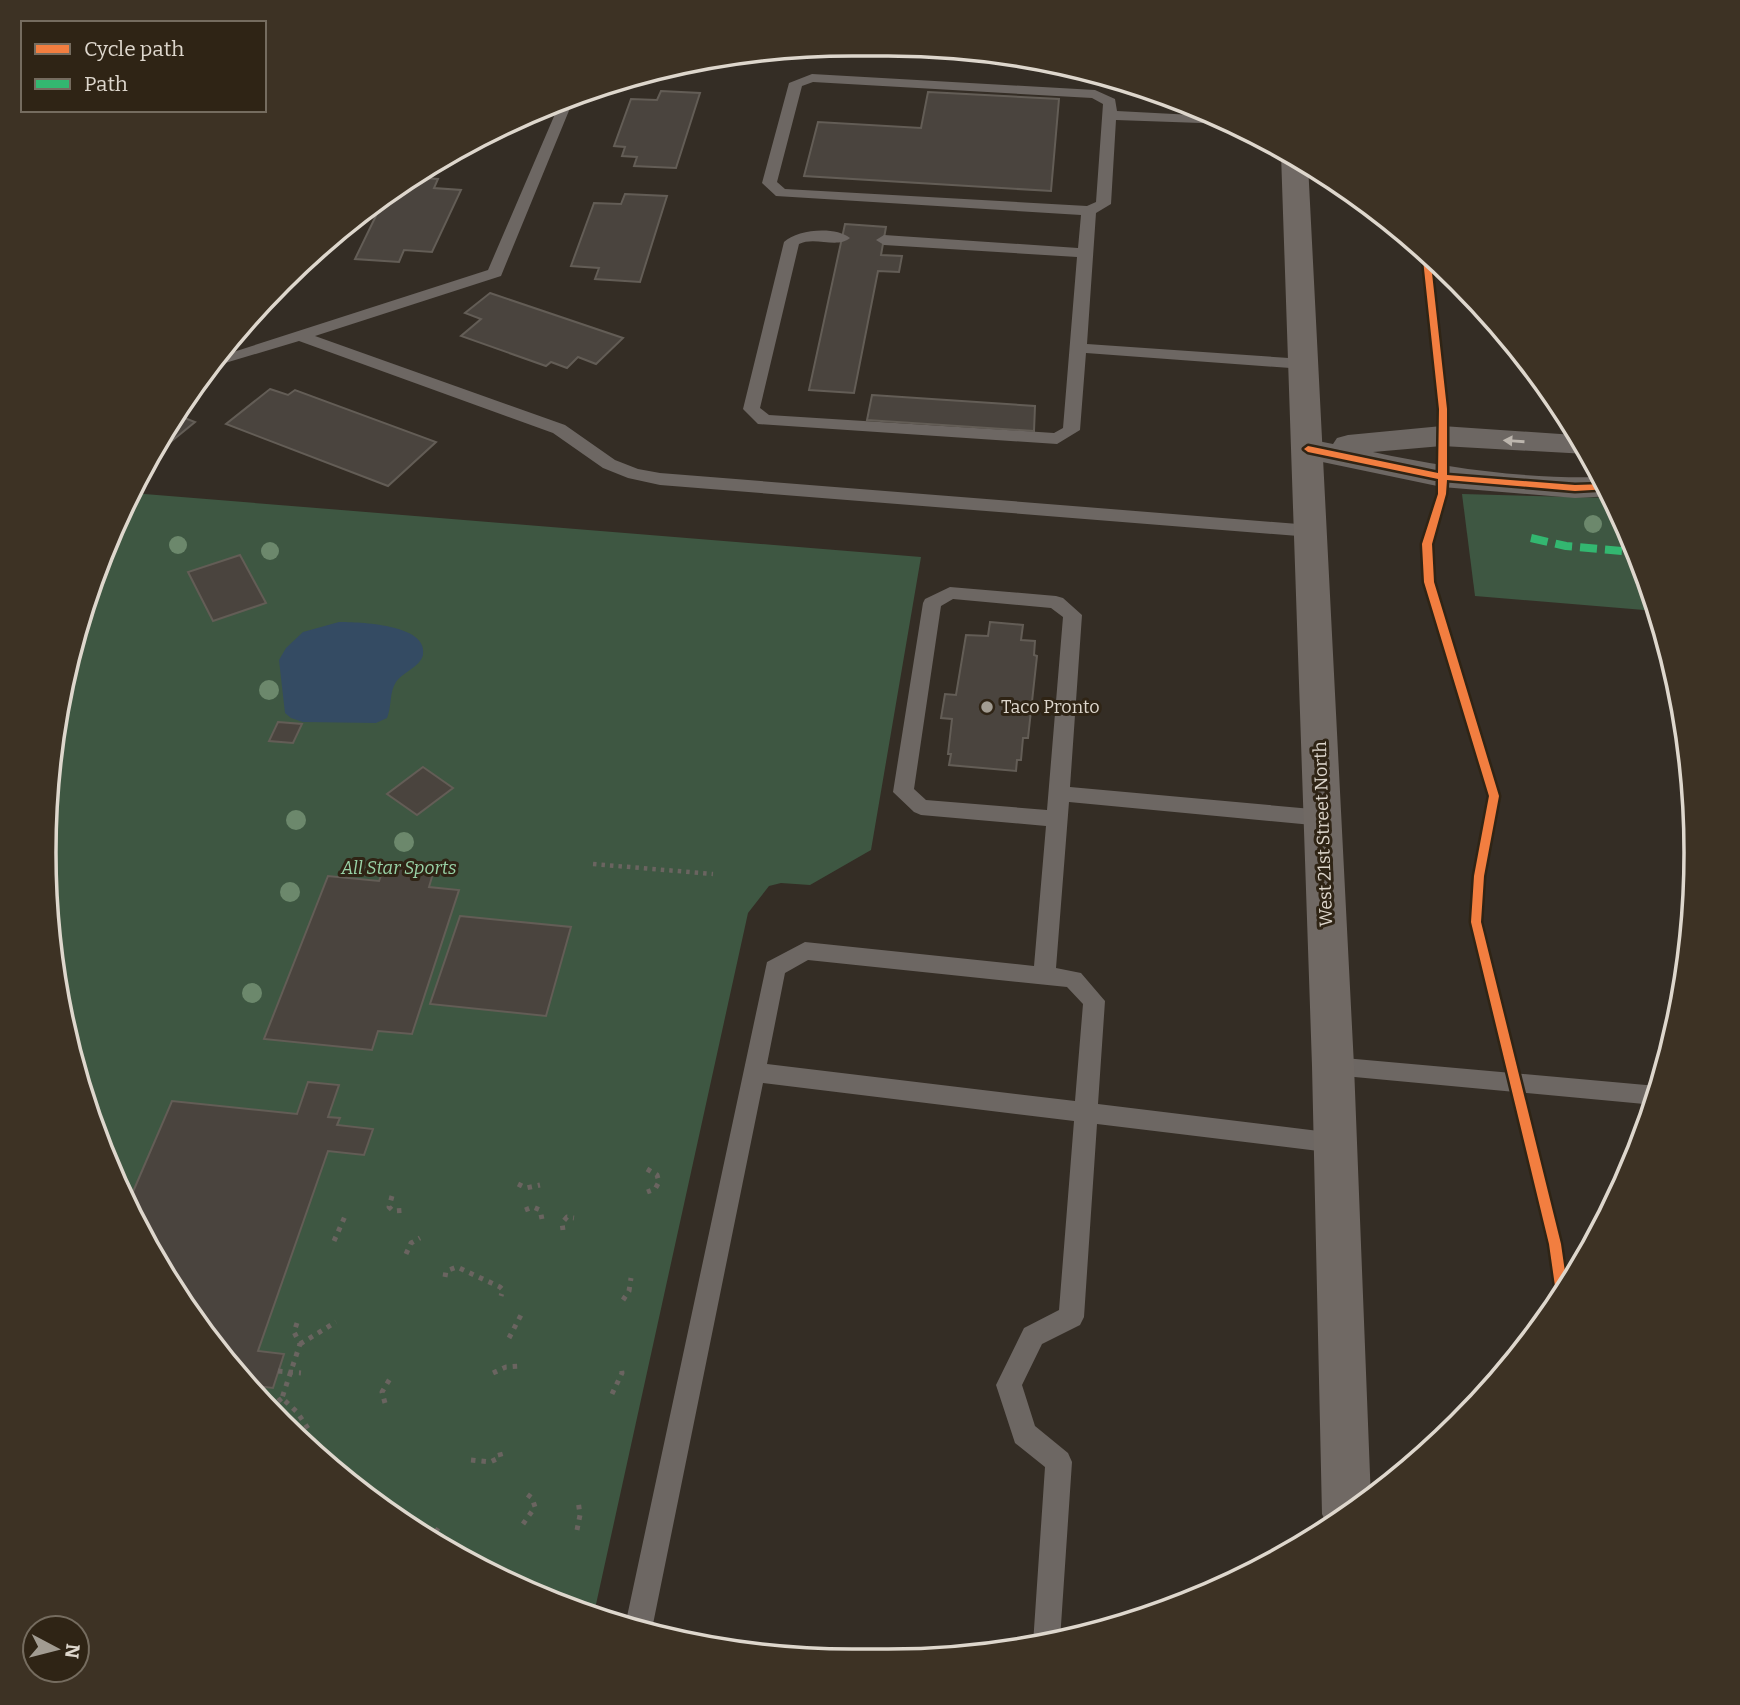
<svg xmlns="http://www.w3.org/2000/svg" width="1740" height="1705" viewBox="0 0 1740 1705" font-family="Bitter,serif">
  <style>
    .green { fill: #3e5742 }
    .water { fill: #344b63 }
    .building { fill: #4a443e; stroke: #635d56; stroke-width: 2 }
    .lines { fill: none; stroke-linecap: round; stroke-linejoin: round }
    .path-far1 { stroke: #6a6460; stroke-width: 4.5; stroke-dasharray: 3.5 5; stroke-linecap: butt }
    .path { stroke: #6a6460; stroke-width: 5; stroke-dasharray: 4.5 6; stroke-linecap: butt }
    .service { fill: #6d6763; fill-rule: evenodd }
    .minor { fill: #6d6763; fill-rule: evenodd }
    .secondary { fill: #706964; fill-rule: evenodd }
    .quiet { stroke: #33b770; stroke-width: 8; stroke-dasharray: 17 8; stroke-linecap: butt }
    .cycleway-casing { stroke: #2f2415; stroke-width: 5 }
    .cycleway { fill: #f27e40; fill-rule: evenodd }
    .tree { fill: #6c886c }
    .oneway { fill: #bcb5ad }
    .poi-dot { fill: #a29c92; stroke: #2f2415; stroke-width: 2.5 }
    .labels { text-anchor: middle; stroke-width: 6; stroke-linejoin: round; paint-order: stroke }
    .poi-label { font-size: 18px; fill: #ded7cd; stroke: #2f2415; text-anchor: start }
    .street-label { font-size: 18px; fill: #ded7cd; stroke: #2f2415 }
    .park-label { font-size: 18px; font-style: italic; fill: #99d3a7; stroke: #2f2415 }
    .rim { fill: none; stroke: #ded7cd; stroke-width: 3.5 }
  </style>
  <rect width="100%" height="100%" fill="#342d25"/>
  <g class="green">
    <polygon points="132,493 921,557 871,850 810,885 781,883 769,886 748,913 593,1618 448,1553 320,1461 211,1345 127,1210 71,1061 45,905 51,747 87,592"/>
    <polygon points="1462,494 1614,498 1656,611 1475,596"/>
  </g>
  <path class="water" d="M339,622C358,622 429,624 423,655C420,667 403,672 396,682C389,693 392,706 387,718L376,723L303,722L291,718L285,713L279,660L286,648L303,632Z"/>
  <g class="building">
    <polygon points="706,58 703,69 670,67 694,59"/>
    <polygon points="661,91 700,93 676,168 634,166 637,157 622,156 625,147 614,146 631,99 657,100"/>
    <polygon points="928,92 1059,99 1051,191 804,176 818,122 921,128"/>
    <polygon points="409,177 438,179 434,188 461,190 432,252 404,250 399,262 355,259 387,193"/>
    <polygon points="625,194 667,196 640,282 595,279 599,268 571,266 594,203 621,204"/>
    <polygon points="845,224 886,227 881,255 902,256 899,272 878,271 854,393 809,390"/>
    <polygon points="490,293 623,338 596,364 578,357 567,368 551,362 546,366 461,336 481,319 465,313"/>
    <polygon points="270,389 288,395 295,390 436,442 388,486 226,424"/>
    <polygon points="872,395 1035,406 1034,431 867,420"/>
    <polygon points="177,415 195,422 151,458 148,457"/>
    <polygon points="240,555 266,603 213,621 188,572"/>
    <polygon points="990,622 1023,625 1021,640 1035,641 1034,655 1037,656 1028,738 1023,738 1021,760 1017,760 1016,771 949,765 951,754 948,754 952,719 941,718 945,694 956,695 966,635 988,636"/>
    <polygon points="278,722 302,724 293,743 269,741"/>
    <polygon points="423,767 453,788 417,815 387,794"/>
    <polygon points="385,866 434,870 429,887 459,890 412,1034 378,1031 372,1050 264,1039 328,876 379,881"/>
    <polygon points="460,916 571,927 546,1016 430,1004"/>
    <polygon points="308,1082 339,1085 328,1117 340,1118 337,1125 373,1129 364,1155 328,1151 258,1351 284,1354 273,1388 248,1385 211,1345 126,1208 172,1101 297,1114"/>
  </g>
  <g class="lines">
    <polyline class="path-far1" points="593,864 713,874"/>
    <g class="path">
      <polyline points="647,1169 657,1175 659,1182 655,1189 647,1192"/>
      <polyline points="518,1184 526,1188 540,1185"/>
      <polyline points="392,1196 389,1207 393,1211 407,1210"/>
      <polyline points="525,1210 533,1207 540,1210 542,1219"/>
      <polyline points="563,1230 562,1223 567,1217 574,1218"/>
      <polyline points="334,1241 346,1214"/>
      <polyline points="406,1254 411,1243 420,1238"/>
      <polyline points="445,1277 446,1271 457,1267 500,1287 503,1290 501,1296"/>
      <polyline points="623,1300 629,1291 631,1278"/>
      <polyline points="297,1323 294,1332 300,1344 282,1398 297,1412 309,1430"/>
      <polyline points="509,1338 521,1315"/>
      <polyline points="300,1344 336,1322"/>
      <polyline points="278,1371 301,1373"/>
      <polyline points="493,1373 506,1367 522,1366"/>
      <polyline points="612,1394 622,1373 621,1366"/>
      <polyline points="385,1403 382,1392 391,1377"/>
      <polyline points="270,1408 282,1398"/>
      <polyline points="471,1460 490,1462 501,1457 499,1450"/>
      <polyline points="523,1524 535,1507 532,1498 524,1492"/>
      <polyline points="435,1529 441,1533 440,1547"/>
      <polyline points="577,1530 580,1515 578,1500"/>
    </g>
    <g class="service">
      <path d="M812,74L1095,90L1115,99L1117,111L1212,116L1229,124L1116,120L1111,204L1096,213L1087,344L1304,359L1312,364L1304,369L1086,353L1080,430L1057,444L758,424L743,409L784,242C797,229 836,226 850,238C837,249 815,236 799,244L760,408L769,415L1054,433L1063,428L1077,257L884,245L876,240L884,235L1078,248L1081,215L776,196L762,183L789,83ZM813,82L1092,98L1103,104L1096,202L1087,206L785,189L777,182L802,86Z"/>
      <polygon points="575,96 501,276 315,336 565,425 615,460 638,469 660,473 1311,525 1320,531 1311,537 660,485 628,478 603,468 553,433 299,341 215,366 224,355 488,270 561,100"/>
      <path d="M950,587L1056,596L1063,598L1082,615L1070,787L1323,810L1330,813L1333,818L1330,823L1323,826L1069,802L1056,968L1081,973L1105,1001L1098,1104L1335,1133L1343,1136L1347,1143L1343,1150L1335,1153L1097,1124L1084,1317L1080,1325L1042,1344L1022,1385L1035,1426L1068,1453L1072,1462L1060,1640L1033,1644L1045,1467L1015,1443L996,1385L1024,1328L1059,1310L1074,1121L763,1083L652,1629L651,1632L625,1626L767,962L805,942L1034,966L1046,826L921,815L914,812L893,792L923,603L925,599ZM953,599L1051,608L1063,617L1047,810L926,800L914,789L941,606ZM808,960L1067,987L1083,1004L1075,1101L767,1064L785,973Z"/>
      <polygon points="1333,1057 1657,1086 1659,1087 1655,1105 1333,1075 1325,1073 1322,1066 1325,1059"/>
    </g>
    <path class="minor" d="M1442,426L1575,435L1587,454L1442,446L1373,452C1447,468 1525,479 1602,477L1613,496L1575,498L1442,487L1308,459L1297,456L1292,449L1297,442L1308,439L1333,444L1337,438L1348,435Z"/>
    <polygon class="secondary" points="1284,149 1308,164 1354,1066 1371,1500 1328,1527 1322,1514 1312,1066 1281,154"/>
    <polyline class="quiet" points="1531,538 1566,546 1634,552"/>
    <g class="cycleway-casing">
      <polygon id="cycleway" points="1424,248 1430,255 1447,409 1447,475 1575,485 1606,484 1609,489 1575,491 1447,480 1446,494 1432,544 1434,582 1499,796 1484,876 1481,922 1561,1244 1567,1286 1559,1297 1556,1293 1549,1244 1471,922 1474,876 1489,796 1424,582 1422,544 1438,494 1438,479 1308,452 1304,449 1308,446 1438,473 1439,409 1422,250"/>
    </g>
    <use href="#cycleway" class="cycleway"/>
  </g>
  <g class="tree">
    <circle cx="1593" cy="524" r="9"/>
    <circle cx="178" cy="545" r="9"/>
    <circle cx="270" cy="551" r="9"/>
    <circle cx="269" cy="690" r="10"/>
    <circle cx="296" cy="820" r="10"/>
    <circle cx="404" cy="842" r="10"/>
    <circle cx="290" cy="892" r="10"/>
    <circle cx="252" cy="993" r="10"/>
  </g>
  <defs><path id="oneway-solid" d="M-6-.8H1V-3.2L6.5 0L1 3.2V.8H-6Z" transform="scale(1.75)"/></defs>
  <use class="oneway" href="#oneway-solid" transform="translate(1514 441) rotate(-176)"/>
  <circle class="poi-dot" cx="987" cy="707" r="7"/>
  <g class="labels">
    <g class="poi-label">
      <text x="1001" y="713">Taco Pronto</text>
    </g>
    <g class="street-label">
      <text transform="translate(1323 834) rotate(-92)" y="6">West 21st Street North</text>
    </g>
    <g class="park-label">
      <text x="399" y="874">All Star Sports</text>
    </g>
  </g>
  <path d="M0 0H1740V1705H0ZM852 56H888A796 796 0 0 1 1684 852V853A796 796 0 0 1 888 1649H852A796 796 0 0 1 56 853V852A796 796 0 0 1 852 56Z" fill="#3d3224" fill-rule="evenodd"/>
  <path class="rim" d="M852 56H888A796 796 0 0 1 1684 852V853A796 796 0 0 1 888 1649H852A796 796 0 0 1 56 853V852A796 796 0 0 1 852 56Z"/>
  <rect x="21" y="21" width="245" height="91" fill="#2f2415" stroke="#756c5f" stroke-width="2"/>
  <rect x="35" y="44" width="35" height="10" fill="#f27e40" stroke="#756c5f" stroke-width="2"/>
  <text x="84" y="56" font-size="21" fill="#ded7cd">Cycle path</text>
  <rect x="35" y="79" width="35" height="10" fill="#33b770" stroke="#756c5f" stroke-width="2"/>
  <text x="84" y="91" font-size="21" fill="#ded7cd">Path</text>
  <g transform="translate(56 1649) rotate(97)"><circle r="33" fill="#2f2415" stroke="#756c5f" stroke-width="2"/>
  <path d="M0-5L12 26L0 18L-12 26Z" fill="#a29c92"/>
  <text y="-10" font-size="19" font-weight="bold" text-anchor="middle" fill="#ded7cd">N</text>
  </g>
</svg>
